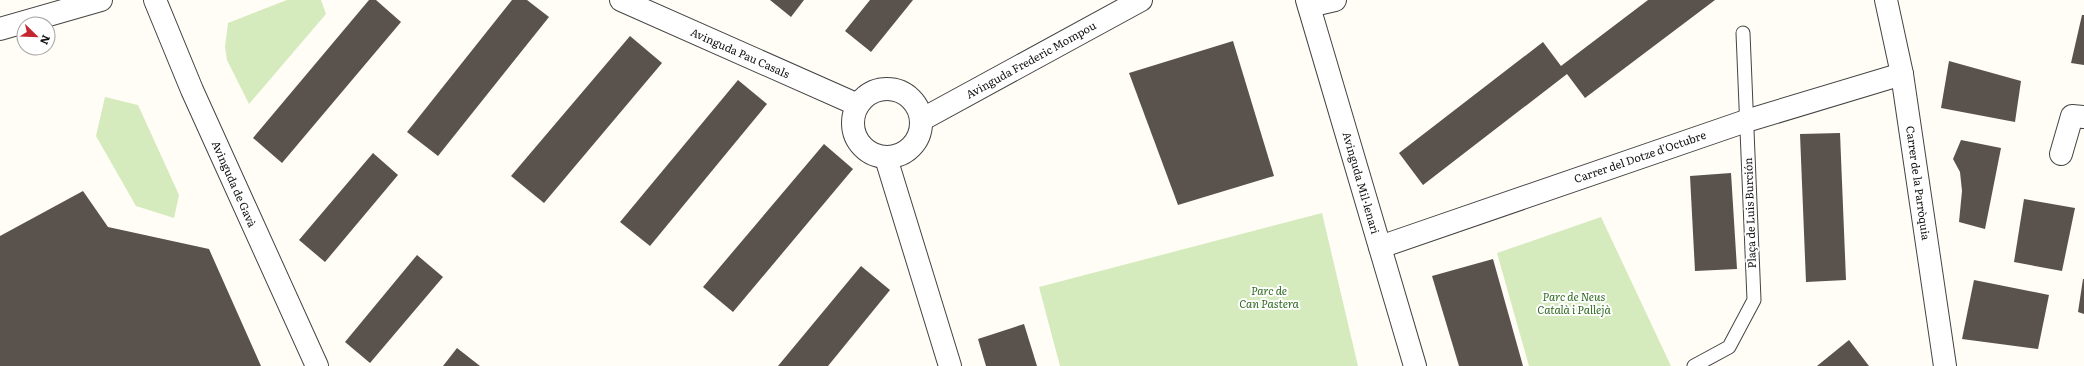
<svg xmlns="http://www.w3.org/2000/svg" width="2084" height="366" viewBox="0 0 2084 366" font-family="Literata,serif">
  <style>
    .green { fill: #d5ebbd }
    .building { fill: #5a524d }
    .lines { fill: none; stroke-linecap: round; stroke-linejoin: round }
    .lane-casing { stroke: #444; stroke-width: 15 }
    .street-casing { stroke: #444; stroke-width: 24 }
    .lane { stroke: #fff; stroke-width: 13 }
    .street { stroke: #fff; stroke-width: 22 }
    .labels { text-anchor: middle; stroke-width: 4; stroke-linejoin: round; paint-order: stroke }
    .street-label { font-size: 11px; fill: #111; stroke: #fff }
    .park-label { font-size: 11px; font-style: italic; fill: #2f6b1f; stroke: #fff }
  </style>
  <rect width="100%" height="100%" fill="#fffdf5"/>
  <g class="green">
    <polygon points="287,0 321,0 326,14 249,104 227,60 225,47 228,23"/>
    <polygon points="105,97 138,105 179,195 174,218 136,206 96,136"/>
    <polygon points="1322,213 1358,366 1060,366 1039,287"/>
    <polygon points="1601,217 1671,366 1529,366 1497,253"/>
  </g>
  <g class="building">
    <polygon points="369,0 376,0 401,22 282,163 253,138"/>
    <polygon points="512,0 527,0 549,17 438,156 407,132"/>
    <polygon points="770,0 804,0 791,17"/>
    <polygon points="870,0 913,0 871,52 845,31"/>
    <polygon points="1648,0 1715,0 1585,98 1567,74 1423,185 1399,153 1543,42 1561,66"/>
    <polygon points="2082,15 2084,15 2084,65 2071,63"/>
    <polygon points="630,36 662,63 544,203 511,176"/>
    <polygon points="1233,41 1274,176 1178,205 1129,73"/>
    <polygon points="1949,61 2021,81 2015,122 1941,108"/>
    <polygon points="738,80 767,104 650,246 620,222"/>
    <polygon points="1840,133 1846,280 1806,282 1800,134"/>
    <polygon points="1961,140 2001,148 1985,229 1959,222 1962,191 1960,172 1953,159"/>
    <polygon points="824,144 853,169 733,312 703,287"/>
    <polygon points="373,153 398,175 325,262 299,240"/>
    <polygon points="1731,173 1737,269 1695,271 1690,176"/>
    <polygon points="83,191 108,227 209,249 261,366 0,366 0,236"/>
    <polygon points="2024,199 2075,208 2062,271 2014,262"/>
    <polygon points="417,255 443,277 370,363 345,342"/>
    <polygon points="1493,259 1523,366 1459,366 1432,276"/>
    <polygon points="861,266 890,290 828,366 778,366"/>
    <polygon points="2083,279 2084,279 2084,314 2078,312"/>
    <polygon points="1974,280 2049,295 2038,349 1962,339"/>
    <polygon points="1024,324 1037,366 986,366 978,339"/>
    <polygon points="1849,340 1869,366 1817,366"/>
    <polygon points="457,348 480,366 443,366"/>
  </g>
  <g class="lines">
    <g class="lane-casing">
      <polyline id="lane" points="1694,366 1729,347 1754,300 1743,33"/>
    </g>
    <g class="street-casing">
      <g id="street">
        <polyline points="155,0 192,90 317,366"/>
        <polyline points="621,0 858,105"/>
        <polyline points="1307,0 1415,366"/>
        <polyline points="1886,0 1902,74 1945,366"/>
        <polyline points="1309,6 1335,0"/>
        <polyline points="0,29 101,0"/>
        <circle cx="887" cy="123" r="34"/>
        <polyline points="921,120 1141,0"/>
        <polyline points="2061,154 2072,116 2084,117"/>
        <polyline points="886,158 950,366"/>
        <polyline points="1380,247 1746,121 1902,74"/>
      </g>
    </g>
    <use href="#lane" class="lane"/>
    <use href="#street" class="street"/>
  </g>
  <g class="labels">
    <g class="street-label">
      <text transform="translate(740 53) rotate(24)" y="4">Avinguda Pau Casals</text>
      <text transform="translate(1031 60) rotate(-29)" y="4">Avinguda Frederic Mompou</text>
      <text transform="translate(1640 157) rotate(-19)" y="4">Carrer del Dotze d'Octubre</text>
      <text transform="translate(1361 183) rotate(74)" y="4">Avinguda Mil·lenari</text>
      <text transform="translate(1918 183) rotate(82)" y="4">Carrer de la Parròquia</text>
      <text transform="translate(234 184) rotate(66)" y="4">Avinguda de Gavà</text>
      <text transform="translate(1750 213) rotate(-92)" y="4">Plaça de Luis Burción</text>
    </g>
    <g class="park-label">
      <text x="1269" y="295">Parc de<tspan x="1269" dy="13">Can Pastera</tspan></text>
      <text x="1574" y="301">Parc de Neus<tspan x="1574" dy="13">Català i Pallejà</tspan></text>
    </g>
  </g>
  <g transform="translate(36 36) rotate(113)"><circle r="19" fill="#ffffff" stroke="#a0a0a0"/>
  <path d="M0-3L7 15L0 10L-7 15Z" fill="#c4262e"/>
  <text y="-6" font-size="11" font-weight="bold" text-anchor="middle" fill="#111111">N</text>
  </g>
</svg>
